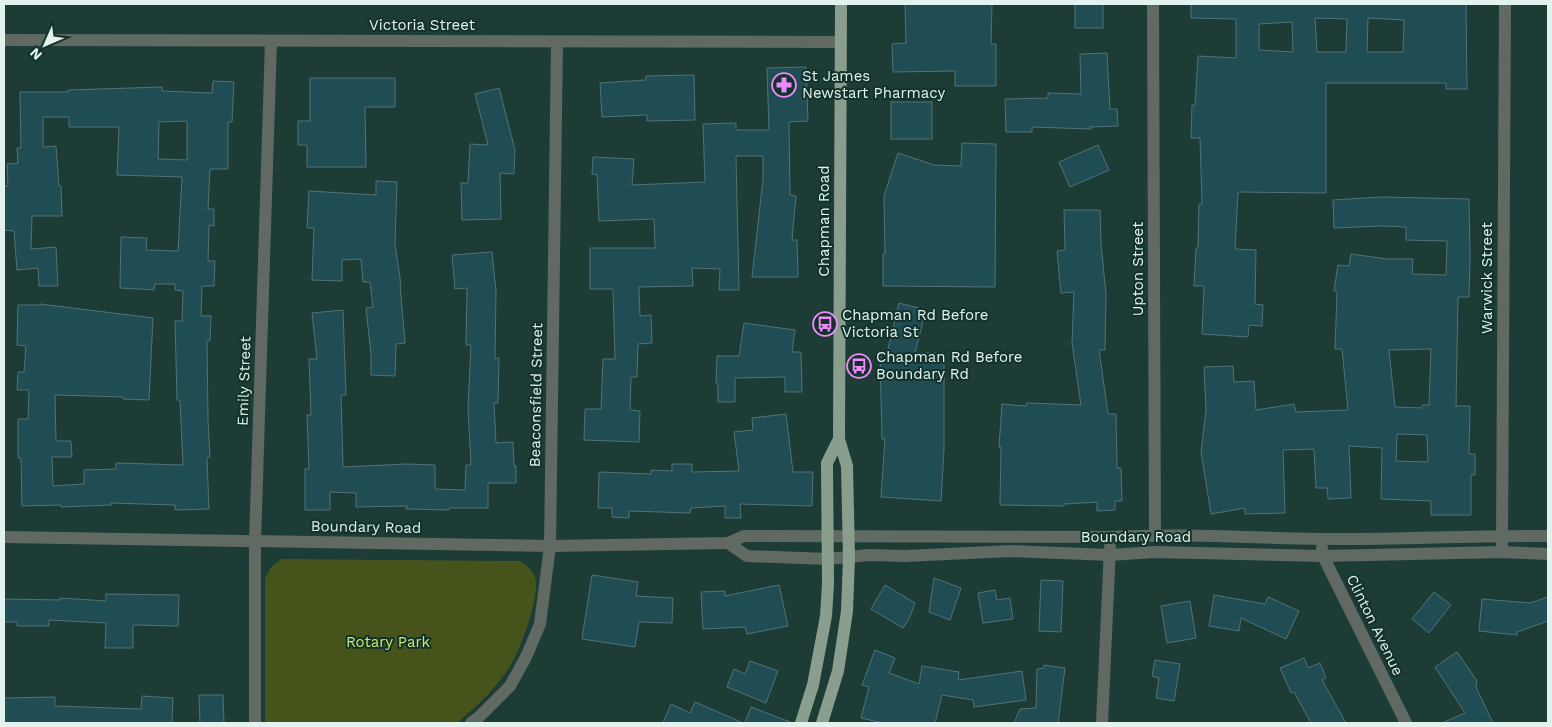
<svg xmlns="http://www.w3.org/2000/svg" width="1552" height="727" viewBox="0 0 1552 727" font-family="'Work Sans',sans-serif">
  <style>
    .green { fill: #46531b }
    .building { fill: #1f4d53; stroke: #517378; fill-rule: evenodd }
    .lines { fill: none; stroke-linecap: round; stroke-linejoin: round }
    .minor { stroke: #606a62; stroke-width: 12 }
    .major { stroke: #8a9e8d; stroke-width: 12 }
    .labels { text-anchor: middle; stroke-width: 4; stroke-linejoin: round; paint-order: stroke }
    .street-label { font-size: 15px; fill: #e2f3ef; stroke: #12322b }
    .poi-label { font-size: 15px; fill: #e2f3ef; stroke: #12322b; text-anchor: start }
    .park-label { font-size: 15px; fill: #caea6b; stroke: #12322b }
  </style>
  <rect width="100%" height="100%" fill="#1d3c35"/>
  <path class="green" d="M282,559L520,561C527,565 532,569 535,577C541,596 519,655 507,671C492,692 476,707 457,723H265V578L272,566Z"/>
  <g class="building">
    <polygon points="905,4 992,4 991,44 996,44 996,86 955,86 955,71 893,72 892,44 906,43"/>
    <rect x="1075" y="4" width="28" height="24"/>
    <path d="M1191,4H1466L1467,89H1446V83H1326V193L1238,192L1235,249L1256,250L1255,304L1263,305L1262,326L1249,325L1248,337L1202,334L1204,286H1194L1196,248H1198L1199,204H1202L1200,138H1191L1192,105H1195L1198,56L1236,58V19L1191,18ZM1315,18L1347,19L1346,52H1317ZM1368,18L1404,20L1403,52H1367ZM1292,22L1293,52L1259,50V24Z"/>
    <polygon points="1107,53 1110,109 1117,109 1118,126 1090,127 1091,129 1032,127 1032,132 1006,132 1005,99 1048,98 1048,93 1081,94 1080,54"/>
    <polygon points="806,67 808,121 789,122 790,195 796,196 792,240 797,240 798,277 752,277 763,179 763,156 736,156 739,290 719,290 720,269 692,268 693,286 639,287 640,316 651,315 652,343 638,344 637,377 631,377 630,410 640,411 639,442 584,440 585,409 601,409 603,359 615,359 613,289 590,289 590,248 655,248 654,219 599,221 597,175 592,174 593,157 634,159 632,185 705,182 703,124 736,123 736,130 769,130 767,68"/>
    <polygon points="694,75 695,120 647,121 647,115 602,117 600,83 646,80 646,76"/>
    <polygon points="310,78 395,78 395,107 365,107 366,167 307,167 307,145 298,145 298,121 310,121"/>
    <path d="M213,81L234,82L232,122H228V169H210L208,209H214V226L209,225L208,261H215L214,286H202L201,316H211L210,341H207L208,420L210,457L207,458L209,509L175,510V505L111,503V505L61,507V505L22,506L21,458H18V419H28L29,390H17L18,372H24L26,346L17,345L18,305H41L40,304L153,318L149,400L123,399V397L55,395L56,441H71L72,457H52L53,486L84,484V470L116,469V463L183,465L180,400H177L175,321H182L183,291L175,290V284H155L154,290L120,288L121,237L147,238L146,250L178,251L182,177L117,175L119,127H69V117H43V147L56,146L59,186H61L62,216H32L31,249L56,247L58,286H39L38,268L17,270L14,231L4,230V186H8L7,164L18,163L17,148H21L20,92H68V90L162,87V91L212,93ZM187,121V160L158,159L159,122Z"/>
    <polygon points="499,88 515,150 514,174 500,173 501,219 462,220 461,183 468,183 470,144 488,145 475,94"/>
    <rect x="891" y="102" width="41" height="37"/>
    <polygon points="962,143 996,144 995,287 883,286 883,254 885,254 884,196 898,153 934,165 961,166"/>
    <polygon points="1098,145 1109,170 1070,187 1059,162"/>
    <polygon points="376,181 397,182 395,244 401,285 400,285 405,343 396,344 395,376 371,375 371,354 366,308 373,307 370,282 363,282 361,259 342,260 342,281 312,280 314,228 307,228 309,191 376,195"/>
    <path d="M1383,197L1469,199L1470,257L1469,297H1458L1456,406H1470L1469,454H1475V475H1471V515H1431V501L1381,499L1382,448L1349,446L1351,498L1328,499L1327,488H1316L1314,449L1283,450L1285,513L1245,514V508L1211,514L1201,452L1206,410L1204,367L1233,366L1234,382L1254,381L1256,410L1294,404L1296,412L1348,410L1342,349H1335L1337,292L1334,291L1338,265L1349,266L1351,254L1387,259H1413L1412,274L1446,275L1447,241L1406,240V227L1382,226L1334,228L1333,200ZM1431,349L1429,405H1422V408L1395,407L1389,350ZM1397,434L1427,435L1428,462L1396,461Z"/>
    <polygon points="1064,210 1100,210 1101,243 1106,295 1105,350 1099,350 1108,414 1116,414 1117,468 1121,468 1122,501 1115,501 1115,510 1097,511 1097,502 1064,504 1064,506 1000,505 1001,447 999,447 1002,404 1026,406 1027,403 1081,405 1072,343 1074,292 1061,293 1057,251 1065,250"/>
    <polygon points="492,252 496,291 495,358 499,358 498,403 494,403 496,443 513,442 514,466 516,466 516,483 488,483 488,508 449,508 449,510 406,509 407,506 356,507 356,493 330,492 330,510 305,510 305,469 309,469 307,415 311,415 309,359 317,359 312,313 343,310 346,395 341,395 343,467 407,464 435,465 435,489 465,490 466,465 471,465 468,408 471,345 466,345 467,288 455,289 452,255"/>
    <polygon points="899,303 926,310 915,353 944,353 944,449 941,501 881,497 885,439 882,439 880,354 887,353"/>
    <polygon points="744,323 795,330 792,352 801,352 802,392 785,392 785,377 735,378 735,402 718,402 718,384 716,384 717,356 739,356"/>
    <polygon points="786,414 793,472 813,472 812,506 740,504 741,518 725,518 725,506 691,508 690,513 629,511 629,518 612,517 612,508 598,508 599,472 651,474 651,470 672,471 672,464 692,464 692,472 739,471 734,432 753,430 752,418"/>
    <polygon points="592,575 638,582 636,596 673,598 672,623 639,622 635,647 582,639"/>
    <polygon points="934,578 961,588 950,620 929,612"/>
    <polygon points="1041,580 1063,581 1061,632 1039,631"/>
    <polygon points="779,585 788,626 747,634 745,627 703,629 701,592 725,591 725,596"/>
    <polygon points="885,585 915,603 909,619 903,628 871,609"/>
    <polygon points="995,590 997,600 1010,598 1013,619 983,623 978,593"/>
    <polygon points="1434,592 1451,605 1429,633 1412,619"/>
    <polygon points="106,594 179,595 178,626 133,625 133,648 105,648 106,623 49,620 49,626 17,626 17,622 4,622 4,599 60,600 60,598 106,601"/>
    <polygon points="1214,595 1265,604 1268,597 1299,611 1286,639 1241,618 1239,631 1209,626"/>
    <polygon points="1548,597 1548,621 1517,632 1517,635 1479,631 1482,599 1530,603"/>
    <polygon points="1190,601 1196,638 1167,643 1161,606"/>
    <polygon points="875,650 895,658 889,673 919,684 922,666 959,672 958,680 1022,671 1026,700 974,707 973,700 942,695 935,723 883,723 861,718 869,687 862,685"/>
    <polygon points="1457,652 1477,681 1476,687 1493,723 1442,723 1465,713 1435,667"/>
    <polygon points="1304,658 1308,668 1320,663 1326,678 1322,680 1346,723 1311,723 1294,692 1291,693 1280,668"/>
    <polygon points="1155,660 1180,664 1174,701 1156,698 1159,678 1152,676"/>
    <polygon points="750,661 778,671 766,703 727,687 734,669 745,674"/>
    <polygon points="1044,665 1065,668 1058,723 1014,723 1020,709 1036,708 1037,669 1044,668"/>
    <polygon points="199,695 223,695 224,723 200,723"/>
    <polygon points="142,696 173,698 172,723 4,723 4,698 55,697 55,706 141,709"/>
    <polygon points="695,702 743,723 663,723 671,704 690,713"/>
    <polygon points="751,707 790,722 790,723 745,723"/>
  </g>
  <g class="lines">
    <g class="minor">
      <polyline points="1153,4 1155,535"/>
      <polyline points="4,40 840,42"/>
      <path d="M4,537L550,546L728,543L744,536L1111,537C1181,533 1250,538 1320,539C1396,540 1472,535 1548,536"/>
      <polyline points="728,543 747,556 828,559 869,555 905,556 1012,551 1110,555 1155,552 1323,556 1502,552 1548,554"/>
      <polyline points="1502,544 1505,4"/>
      <polyline points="1322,548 1323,556 1406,723"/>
      <polyline points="255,723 255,542 271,41"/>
      <polyline points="471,723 478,718 510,686 526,657 540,624 550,546 557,42"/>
      <polyline points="1102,723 1110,547"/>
    </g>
    <g class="major">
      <polyline points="801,723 813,685 826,616 828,584 827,463 839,439"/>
      <polyline points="822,723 838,671 847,611 849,558 847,466 839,439 841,4"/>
    </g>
  </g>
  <defs>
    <g id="pharmacy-ring" transform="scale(1.25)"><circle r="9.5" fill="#12322b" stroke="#ed8cf9" stroke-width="1.5"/><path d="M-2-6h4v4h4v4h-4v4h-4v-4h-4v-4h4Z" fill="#ed8cf9"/></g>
    <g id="bus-ring" transform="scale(1.25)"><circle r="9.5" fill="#12322b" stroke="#ed8cf9" stroke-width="1.5"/><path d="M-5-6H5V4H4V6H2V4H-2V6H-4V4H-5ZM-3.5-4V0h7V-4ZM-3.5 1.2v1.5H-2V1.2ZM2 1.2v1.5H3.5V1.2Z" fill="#ed8cf9"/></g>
  </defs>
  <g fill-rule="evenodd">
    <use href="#pharmacy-ring" x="784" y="85"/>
    <use href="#bus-ring" x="825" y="324"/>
    <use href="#bus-ring" x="859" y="366"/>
  </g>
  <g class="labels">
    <g class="street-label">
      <text x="422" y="30">Victoria Street</text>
      <text transform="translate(824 221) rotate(-90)" y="5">Chapman Road</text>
      <text transform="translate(1138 269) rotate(-90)" y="5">Upton Street</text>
      <text transform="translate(1487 278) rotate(-90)" y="5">Warwick Street</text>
      <text transform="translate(244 381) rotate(-88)" y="5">Emily Street</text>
      <text transform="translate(536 395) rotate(-89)" y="5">Beaconsfield Street</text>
      <text transform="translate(366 527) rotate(1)" y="5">Boundary Road</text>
      <text x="1136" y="542">Boundary Road</text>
      <text transform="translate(1375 625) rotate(64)" y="5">Clinton Avenue</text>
    </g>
    <g class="poi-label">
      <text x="802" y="81">St James<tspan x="802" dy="17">Newstart Pharmacy</tspan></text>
      <text x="842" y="320">Chapman Rd Before<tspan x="842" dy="17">Victoria St</tspan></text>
      <text x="876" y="362">Chapman Rd Before<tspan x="876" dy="17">Boundary Rd</tspan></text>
    </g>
    <g class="park-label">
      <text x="388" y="647">Rotary Park</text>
    </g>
  </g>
  <rect width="1552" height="727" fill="none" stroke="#e2f3ef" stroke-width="10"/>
  <g transform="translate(45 45) rotate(225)" stroke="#12322b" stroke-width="4" paint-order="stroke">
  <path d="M0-4L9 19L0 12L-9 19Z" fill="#e2f3ef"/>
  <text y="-8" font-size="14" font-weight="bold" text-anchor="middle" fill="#e2f3ef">N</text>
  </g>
</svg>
